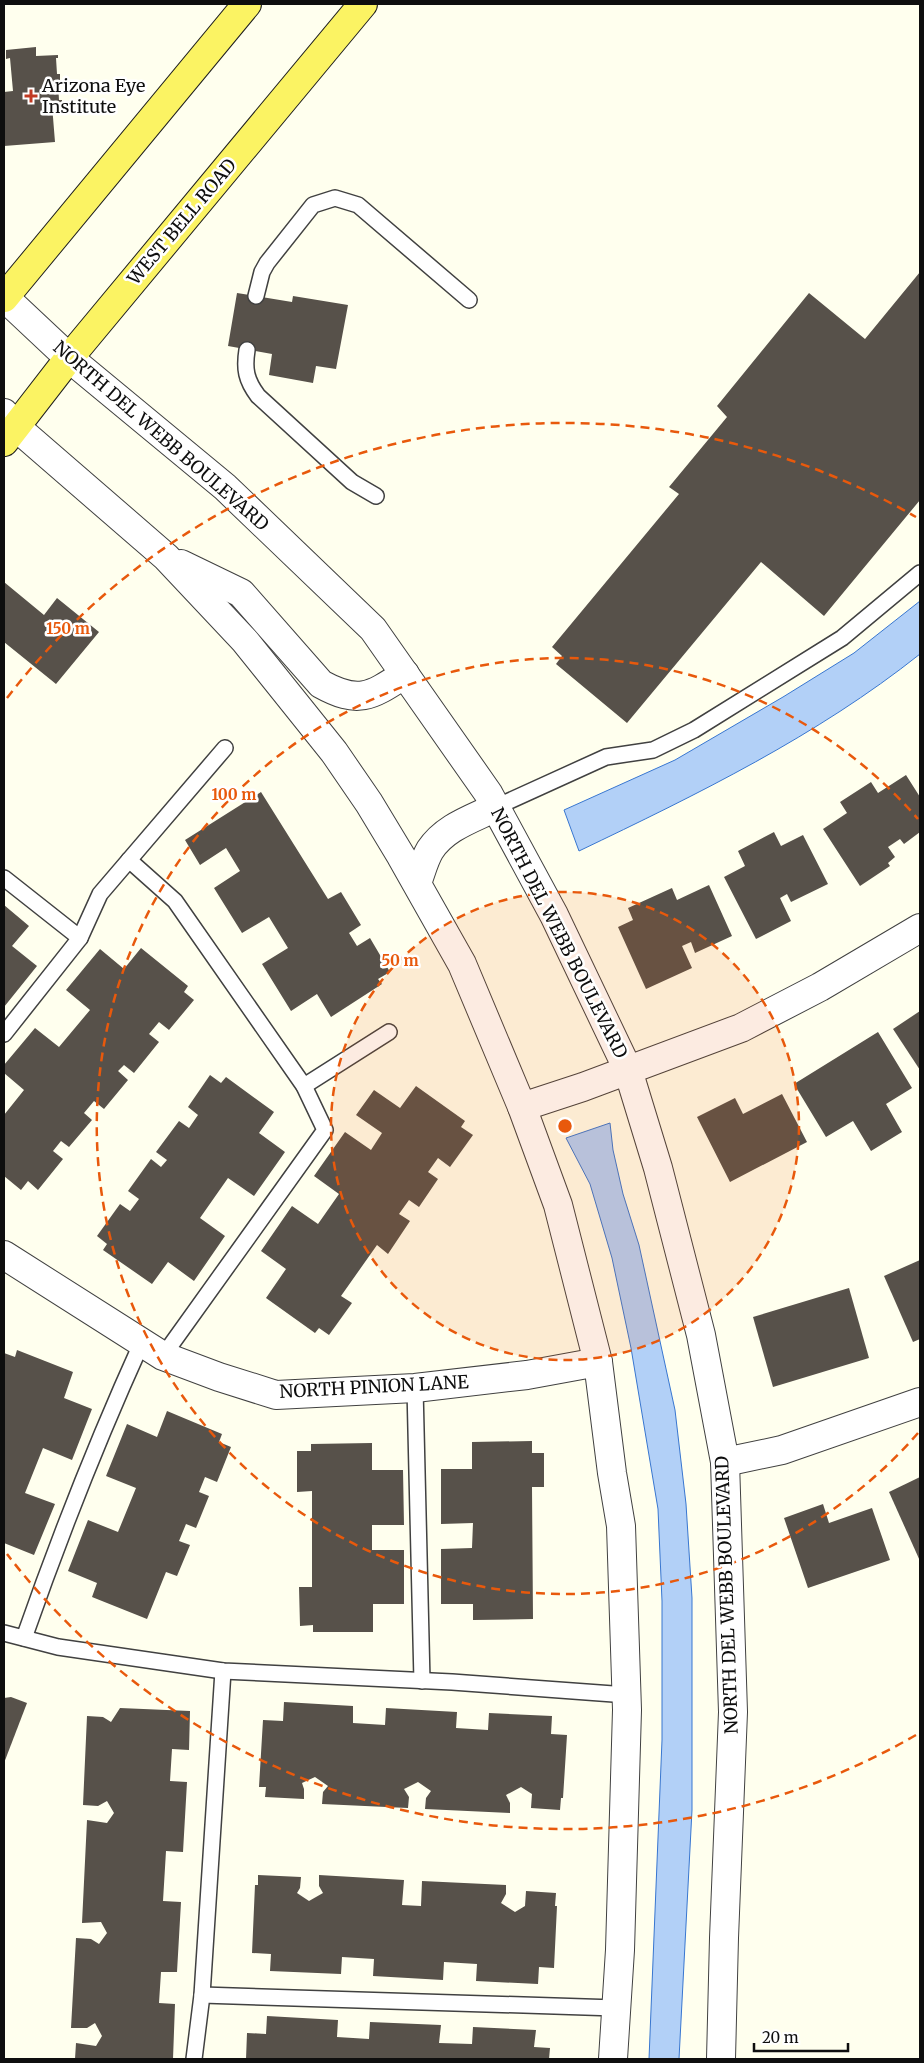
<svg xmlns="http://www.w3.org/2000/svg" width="924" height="2063" viewBox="0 0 924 2063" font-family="Merriweather,serif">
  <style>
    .water { fill: #b2d0f7; stroke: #3876d0 }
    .building { fill: #57514a }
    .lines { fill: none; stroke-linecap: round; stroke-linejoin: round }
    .service-casing { stroke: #414141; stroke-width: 18 }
    .minor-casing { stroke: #414141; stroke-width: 30 }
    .tertiary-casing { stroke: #414141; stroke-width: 30 }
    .primary-casing { stroke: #1f1f1f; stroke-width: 30 }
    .service { stroke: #fff; stroke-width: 15 }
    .minor { stroke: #fff; stroke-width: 28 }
    .tertiary { stroke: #fff; stroke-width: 28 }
    .primary { stroke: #fbf363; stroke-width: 28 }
    .ring { fill: none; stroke: #e8590c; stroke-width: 2.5; stroke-dasharray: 9 6 }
    .poi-dot { fill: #c13a23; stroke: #fff; stroke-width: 2 }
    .labels { text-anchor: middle; stroke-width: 5; stroke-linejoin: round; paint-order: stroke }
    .poi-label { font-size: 18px; fill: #0e0e0e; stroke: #fff; text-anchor: start }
    .street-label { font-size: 18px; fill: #0e0e0e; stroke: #fff }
    .centre { fill: #e8590c; stroke: #fff; stroke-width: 2.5 }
    .ring-label { font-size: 15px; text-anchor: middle; font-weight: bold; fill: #e8590c; stroke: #fff; stroke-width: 5; stroke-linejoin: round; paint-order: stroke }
  </style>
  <rect width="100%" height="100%" fill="#ffe"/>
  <g class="water">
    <path d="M920,601V654C817,736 698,794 579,851L564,810L675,760L783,697L854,653Z"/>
    <polygon points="610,1123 613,1150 623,1194 639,1245 675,1410 686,1504 692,1598 692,1810 679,2059 649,2059 662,1740 662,1601 658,1509 631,1348 612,1258 590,1184 566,1138"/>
  </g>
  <g class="building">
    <polygon points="36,47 36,56 58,55 58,58 56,58 57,74 60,74 60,84 58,84 59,100 62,100 62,104 52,105 55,142 4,146 4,92 13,91 10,58 6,59 6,50"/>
    <polygon points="920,272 920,500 824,616 761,562 627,723 556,664 562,656 552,647 679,494 669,487 727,417 717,406 809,293 865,339"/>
    <polygon points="237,293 292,302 293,296 348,305 336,369 316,366 313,383 269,375 272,354 228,346"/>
    <polygon points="4,582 44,615 57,598 99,632 56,684 4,642"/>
    <polygon points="906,775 920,797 920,832 904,844 900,839 888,847 895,857 888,863 890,866 860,886 823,829 847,813 840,802 871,782 878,793"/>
    <polygon points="261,792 328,899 341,892 361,925 349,933 357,946 370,938 390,972 378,979 382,984 331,1017 317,994 291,1011 262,964 288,948 269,917 242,933 214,888 240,871 226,848 200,865 185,840"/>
    <polygon points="774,832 781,846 803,835 828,884 791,902 787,894 780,898 791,921 756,939 724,877 745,866 738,851"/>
    <polygon points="709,885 732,936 695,953 691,942 682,946 692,968 646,989 618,927 633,920 628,908 672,888 677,900"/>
    <polygon points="4,905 29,926 12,946 37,966 4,1007"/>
    <polygon points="141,948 188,986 184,992 194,1000 169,1030 159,1022 149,1034 159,1042 134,1073 124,1065 118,1071 128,1080 104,1109 94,1101 84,1113 92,1120 69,1147 61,1141 53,1151 63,1159 38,1190 28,1181 21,1190 4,1176 4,1115 24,1090 4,1073 4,1065 35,1028 59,1047 90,1010 66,990 100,949 124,969"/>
    <polygon points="920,1011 920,1070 893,1029"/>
    <polygon points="878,1032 912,1088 886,1104 902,1132 871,1151 853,1121 826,1137 794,1084"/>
    <polygon points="210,1075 221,1083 226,1077 274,1112 259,1133 285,1152 254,1196 228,1178 200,1218 225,1236 194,1281 168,1262 152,1284 103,1250 107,1244 97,1236 120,1204 130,1211 139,1199 128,1191 151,1159 161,1167 167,1160 156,1152 179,1121 189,1128 198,1115 188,1107"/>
    <polygon points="416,1086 465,1121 461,1127 473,1135 450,1167 438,1158 428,1172 438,1179 419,1207 409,1200 399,1214 410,1221 388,1254 377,1245 341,1296 352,1303 329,1335 319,1328 315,1333 266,1298 286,1269 261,1251 292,1206 318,1224 339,1194 314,1176 345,1132 371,1150 382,1133 356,1115 374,1090 400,1108"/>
    <polygon points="782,1094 807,1142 730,1182 697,1117 735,1098 743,1114"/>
    <polygon points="920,1260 920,1339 913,1342 884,1276"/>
    <polygon points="849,1288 869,1358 773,1387 753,1317"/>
    <polygon points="17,1350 73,1372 64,1398 92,1409 72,1460 43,1448 25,1493 55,1504 34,1555 4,1543 4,1353 15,1357"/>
    <polygon points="167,1411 222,1434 219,1442 231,1447 217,1482 205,1477 199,1492 209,1496 196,1528 186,1524 179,1541 190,1545 177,1576 166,1572 147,1619 92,1597 97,1583 68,1571 88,1520 118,1532 136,1488 106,1476 127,1424 157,1437"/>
    <polygon points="532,1441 532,1453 544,1453 544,1487 532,1487 533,1619 473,1620 473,1604 441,1604 441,1549 472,1548 473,1523 441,1524 441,1469 472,1469 472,1442"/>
    <polygon points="372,1443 372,1470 403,1470 404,1525 372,1525 372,1550 404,1550 404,1604 373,1604 373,1632 313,1632 313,1625 300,1626 299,1587 312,1587 312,1491 297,1492 297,1451 311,1451 311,1444"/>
    <polygon points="920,1477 920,1561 889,1492"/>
    <polygon points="823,1504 829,1523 872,1508 890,1560 808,1588 784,1518"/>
    <polygon points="11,1697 27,1703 4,1763 4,1698"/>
    <polygon points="284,1702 353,1706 353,1723 385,1725 386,1708 457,1712 456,1728 488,1730 489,1713 552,1716 551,1734 567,1735 563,1798 561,1798 560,1810 531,1808 532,1794 521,1787 506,1795 510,1803 510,1813 425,1809 426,1798 431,1791 418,1782 404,1789 409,1797 408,1808 322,1804 323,1792 328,1786 315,1777 302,1783 304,1789 304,1799 265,1797 266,1787 259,1787 263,1720 283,1721"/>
    <polygon points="120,1708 190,1711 189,1750 172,1749 170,1781 187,1782 183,1852 166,1851 163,1901 181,1902 177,1972 161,1972 159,2003 175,2004 173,2059 75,2059 76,2043 96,2046 102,2036 95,2023 87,2028 71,2028 76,1938 91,1939 99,1944 107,1933 101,1922 82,1923 87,1820 107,1823 114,1813 107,1801 98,1806 83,1805 87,1716 103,1717 111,1722"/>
    <polygon points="258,1875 301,1877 300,1888 297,1893 309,1901 323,1893 319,1886 319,1875 404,1880 402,1905 421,1906 422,1881 506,1885 506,1894 501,1903 515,1912 525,1906 526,1891 556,1893 555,1906 557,1906 554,1968 539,1967 538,1984 476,1981 477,1964 444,1962 443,1980 373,1976 374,1959 342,1957 341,1974 270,1971 271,1954 252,1953 255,1885 258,1885"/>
    <polygon points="267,2016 338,2020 337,2037 369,2039 370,2022 441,2025 439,2043 472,2044 473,2027 536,2030 534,2047 550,2048 549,2059 246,2059 247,2033 266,2034"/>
  </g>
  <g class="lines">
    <g class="service-casing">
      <g id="service">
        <polyline points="256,296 262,272 267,263 313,205 335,198 358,205 469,300"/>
        <path d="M247,350C244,369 246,380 258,396L352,482L376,496"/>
        <polyline points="496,807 606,757 653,750 694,730 842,638 920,573"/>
        <polyline points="129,860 175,901 304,1086 325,1130 163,1356"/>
        <polyline points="4,878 80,938"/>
        <polyline points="4,1034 80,938 100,894 225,748"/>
        <polyline points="304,1086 389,1032"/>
        <polyline points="415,1388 422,1681"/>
        <polyline points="4,1633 58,1647 223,1671 452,1682 627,1695"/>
        <path d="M24,1638C59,1538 98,1439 142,1342"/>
        <polyline points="202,1995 616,2008"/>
        <polyline points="194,2059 202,1995 223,1671"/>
      </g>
    </g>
    <g class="minor-casing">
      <g id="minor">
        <polyline points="522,1107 583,1087 741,1028 820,987 920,928"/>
        <polyline points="4,1255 163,1356 219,1377 276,1395 415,1388 527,1375 598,1362"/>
        <polyline points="725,1462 782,1450 920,1402"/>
      </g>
    </g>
    <g class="tertiary-casing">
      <g id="tertiary">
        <polyline points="4,297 69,358 225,487 373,629 488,793 554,915 628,1070 658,1168 701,1335 725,1462 733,1712 724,1938 721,2059"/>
        <polyline points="4,413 16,427 166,557 245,641 334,752 369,803 401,856 462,964 522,1107 558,1205 598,1362 612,1473 621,1526 627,1710 620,1950 613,2059"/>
        <path d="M181,564L241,593L321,684C359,705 371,696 405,674"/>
        <path d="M417,883C421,873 424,860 430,850C445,827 472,819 496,807"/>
      </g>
    </g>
    <g class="primary-casing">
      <g id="primary">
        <polyline points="4,298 247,4"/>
        <polyline points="4,442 69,358 363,4"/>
      </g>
    </g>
    <use href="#service" class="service"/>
    <use href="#minor" class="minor"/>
    <use href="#tertiary" class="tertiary"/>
    <use href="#primary" class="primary"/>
  </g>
  <circle cx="565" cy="1126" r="234" fill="#e8590c" fill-opacity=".12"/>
  <g class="ring">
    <circle cx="565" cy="1126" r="234"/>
    <path d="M918 1433A468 468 0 1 1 918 819"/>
    <path d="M916 1735A703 703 0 0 1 7 1554M7 698A703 703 0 0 1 916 517"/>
  </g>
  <path class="poi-dot" d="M28.5 88.5h5v5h5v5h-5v5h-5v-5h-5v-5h5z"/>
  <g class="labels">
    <g class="poi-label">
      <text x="42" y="92">Arizona Eye<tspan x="42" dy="21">Institute</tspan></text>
    </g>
    <g class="street-label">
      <text transform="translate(182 222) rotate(-50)" y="6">WEST BELL ROAD</text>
      <text transform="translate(161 436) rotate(41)" y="6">NORTH DEL WEBB BOULEVARD</text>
      <text transform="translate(559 933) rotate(63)" y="6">NORTH DEL WEBB BOULEVARD</text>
      <text transform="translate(374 1387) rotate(-3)" y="6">NORTH PINION LANE</text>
      <text transform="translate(727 1595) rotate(-92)" y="6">NORTH DEL WEBB BOULEVARD</text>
    </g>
  </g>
  <circle cx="565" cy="1126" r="8" class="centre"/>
  <g class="ring-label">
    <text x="68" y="634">150 m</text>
    <text x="234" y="800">100 m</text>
    <text x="400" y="966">50 m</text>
  </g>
  <rect width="924" height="2063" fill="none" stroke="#0e0e0e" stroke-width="10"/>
  <path d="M754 2043v8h94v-8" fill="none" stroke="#0e0e0e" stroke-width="2.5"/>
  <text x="762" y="2043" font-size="15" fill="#0e0e0e" stroke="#ffffff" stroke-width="4" paint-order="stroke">20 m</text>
</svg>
